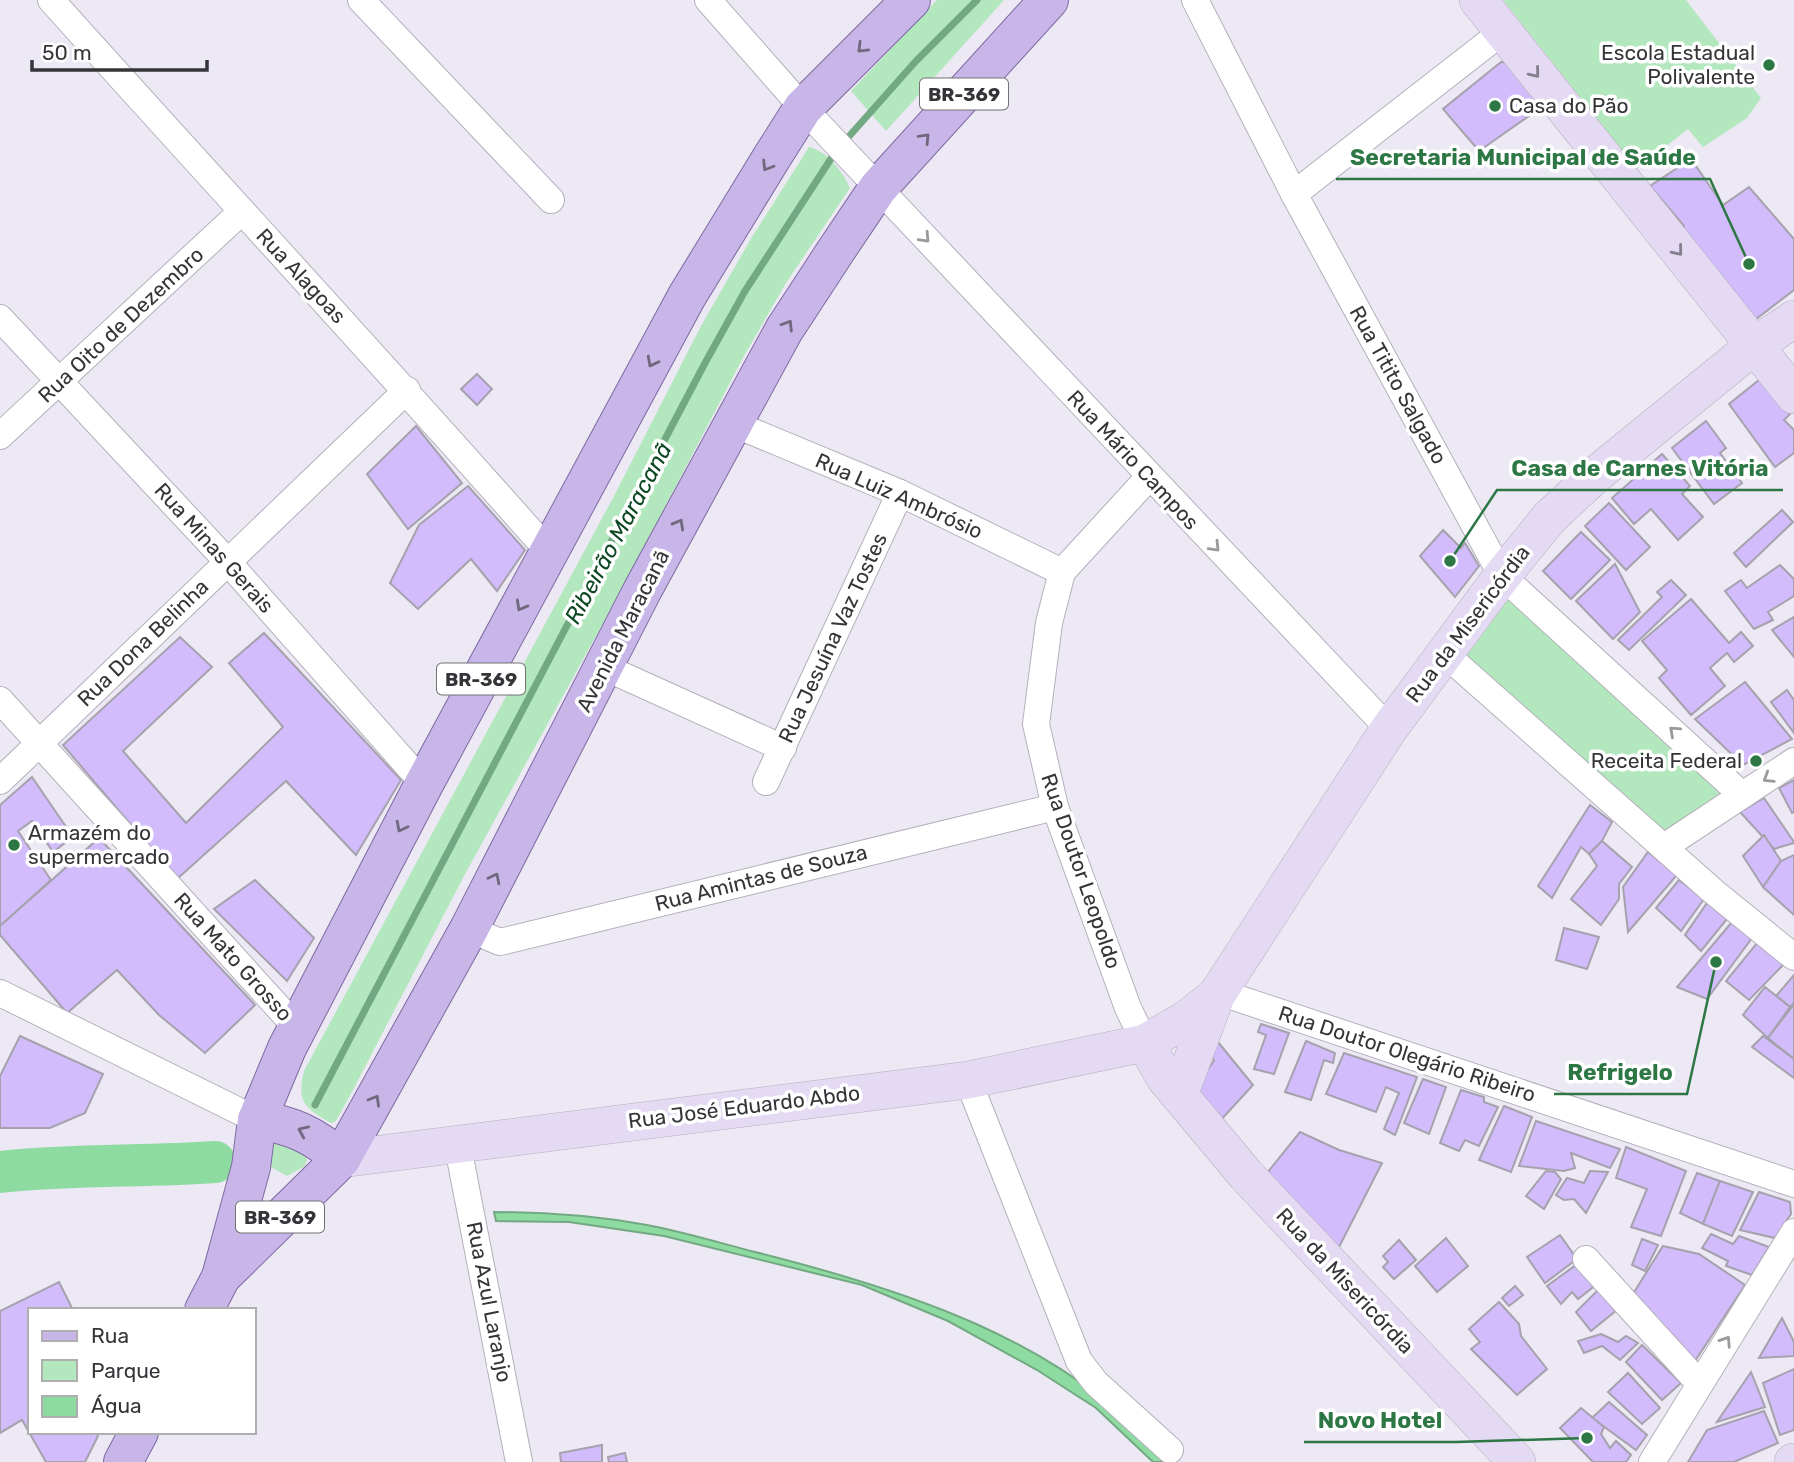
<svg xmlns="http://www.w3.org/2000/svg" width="1794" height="1462" viewBox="0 0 1794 1462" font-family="Rubik,sans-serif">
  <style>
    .green { fill: #b3e7be }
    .water { fill: #8ddba1; stroke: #73a982; stroke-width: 2 }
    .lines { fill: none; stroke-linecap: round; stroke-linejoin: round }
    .stream { stroke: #73a982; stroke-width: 7 }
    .river { stroke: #8ddba1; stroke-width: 42 }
    .building { fill: #d2bcfb; stroke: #a5a2ad; stroke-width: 2 }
    .street-casing { stroke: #b4b0bb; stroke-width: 28 }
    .secondary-casing { stroke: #b4b0bb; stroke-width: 38 }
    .primary-casing { stroke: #7d69a0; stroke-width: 40 }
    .street { stroke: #fff; stroke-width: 26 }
    .secondary { stroke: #e4daf3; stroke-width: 37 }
    .primary { stroke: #c8b6e8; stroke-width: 38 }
    .oneway { stroke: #70687e }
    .oneway2 { stroke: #847f8c }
    .oneway3 { stroke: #9a9a9c }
    .poi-dot { fill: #2d7745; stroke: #fff; stroke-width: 2.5 }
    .labels { text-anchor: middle; stroke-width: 7; stroke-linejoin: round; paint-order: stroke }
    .shield { fill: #fff; stroke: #727174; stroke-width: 2 }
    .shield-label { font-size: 19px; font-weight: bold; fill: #353438 }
    .poi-label { font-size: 21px; fill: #353438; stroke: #fff; text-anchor: end }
    .street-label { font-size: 21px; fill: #353438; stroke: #fff }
    .water-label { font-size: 23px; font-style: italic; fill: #0d4824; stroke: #fff }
    .leader { fill: none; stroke: #2d7745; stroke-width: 2.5 }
    .callout-dot { fill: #2d7745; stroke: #fff; stroke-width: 2.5 }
    .callout-label { font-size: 23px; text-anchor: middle; font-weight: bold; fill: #2d7745; stroke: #fff; stroke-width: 7; stroke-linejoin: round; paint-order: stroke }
  </style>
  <rect width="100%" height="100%" fill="#ece8f4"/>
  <g class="green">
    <polygon points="937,0 1004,0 886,131 851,91"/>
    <polygon points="1503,0 1686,0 1761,98 1747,118 1703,147 1688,129 1637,169"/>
    <path d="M809,147C827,151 843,172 850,188L786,283L744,356L624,585L464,876L353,1090L336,1121L331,1123C306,1109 296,1102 304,1071L613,498L701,326L752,237Z"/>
    <polygon points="1503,589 1729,792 1666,832 1454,651"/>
    <polygon points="271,1140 309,1152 305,1166 287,1176 269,1166"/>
  </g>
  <path class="water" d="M494,1212C545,1212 597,1216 647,1225C684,1232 720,1243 755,1252C895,1287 1073,1341 1164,1462H1153L1096,1408L1037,1370L948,1321L862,1285L664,1236L569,1222L496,1221Z"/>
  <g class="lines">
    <g class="stream">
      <polyline points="844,142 916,61 977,0"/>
      <polyline points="315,1105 705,363 745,291 836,151"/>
    </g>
    <path class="river" d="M0,1172C72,1164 143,1167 215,1162"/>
  </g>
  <g class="building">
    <polygon points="1501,62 1510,63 1546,104 1479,151 1443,109"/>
    <polygon points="1691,159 1723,205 1749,187 1794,239 1794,290 1751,323 1678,231 1684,226 1650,186"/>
    <polygon points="477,374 492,389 477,405 461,389"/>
    <polygon points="1764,376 1791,413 1784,420 1794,430 1794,453 1775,467 1729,404"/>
    <polygon points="1706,421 1726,448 1720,453 1742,483 1714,504 1672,448"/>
    <polygon points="416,426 462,483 408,529 367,474"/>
    <polygon points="1662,454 1690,486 1682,494 1703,517 1678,540 1651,509 1634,524 1612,498"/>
    <polygon points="468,486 525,550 497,591 471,559 418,609 390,583 419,525"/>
    <polygon points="1609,503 1650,547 1626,570 1585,526"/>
    <polygon points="1782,510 1793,522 1746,567 1734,553"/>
    <polygon points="1443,530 1461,548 1465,543 1479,566 1455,597 1420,556"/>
    <polygon points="1581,532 1610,560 1571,599 1543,571"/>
    <polygon points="1615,564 1640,612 1613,639 1576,601"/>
    <polygon points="1780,565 1794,579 1794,596 1768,612 1773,620 1754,629 1725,591 1741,580 1747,588"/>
    <polygon points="1671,580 1686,595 1629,650 1618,640 1662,597 1657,592"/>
    <polygon points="1691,599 1729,643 1741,632 1753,646 1734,662 1727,653 1710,668 1725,686 1691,715 1659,678 1667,670 1642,641"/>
    <polygon points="1794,617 1794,657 1772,630"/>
    <polygon points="264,633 401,780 356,855 286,781 177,879 63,745 180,637 212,667 123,751 186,823 283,727 229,663"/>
    <polygon points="1745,682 1792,739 1743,765 1695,719"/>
    <polygon points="1787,690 1794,700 1794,733 1771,702"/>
    <polygon points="32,777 73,837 53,852 32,821 18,831 51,880 0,926 0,805"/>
    <polygon points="1794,780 1794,812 1792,813 1779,788"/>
    <polygon points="1764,798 1794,842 1794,843 1774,849 1740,812"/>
    <polygon points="1590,805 1612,822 1602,841 1589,854 1581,847 1552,898 1538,886"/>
    <polygon points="1764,835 1781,861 1763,887 1743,856"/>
    <polygon points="99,838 255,1005 205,1053 159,1015 117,970 67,1013 0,935 0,926"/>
    <polygon points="1602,841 1632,867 1619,884 1619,899 1601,925 1571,899 1597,866 1589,854"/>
    <polygon points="1648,852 1677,875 1628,932 1623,887"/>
    <polygon points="1794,855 1794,915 1763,887 1781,861"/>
    <polygon points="255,880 314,938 287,981 214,909"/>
    <polygon points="1679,880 1704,899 1681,931 1656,908"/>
    <polygon points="1707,903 1727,919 1701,951 1685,935"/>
    <polygon points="1732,922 1752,938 1707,999 1677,987"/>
    <polygon points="1564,928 1599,937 1587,969 1556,960"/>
    <polygon points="1757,943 1785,963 1749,1000 1726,981"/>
    <polygon points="1794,975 1794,1003 1790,1007 1776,996"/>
    <polygon points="1765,987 1790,1007 1768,1038 1743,1015"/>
    <polygon points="1794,1004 1794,1059 1768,1038"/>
    <polygon points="1261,1024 1289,1033 1274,1074 1254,1069 1266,1035 1258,1032"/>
    <polygon points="20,1036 103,1074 85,1113 50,1128 0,1128 0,1076"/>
    <polygon points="1763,1036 1794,1059 1794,1078 1752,1047"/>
    <polygon points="1306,1041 1335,1053 1333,1063 1324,1060 1311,1100 1285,1092"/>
    <polygon points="1218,1042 1253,1085 1219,1122 1192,1090 1214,1061 1210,1053"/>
    <polygon points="1344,1053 1417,1077 1395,1135 1384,1129 1399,1093 1386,1087 1376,1112 1326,1094"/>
    <polygon points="1423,1079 1446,1087 1429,1134 1404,1123"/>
    <polygon points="1461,1090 1484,1097 1484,1102 1498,1107 1479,1146 1465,1140 1459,1151 1440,1143"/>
    <polygon points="1504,1106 1532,1117 1511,1172 1479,1160"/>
    <polygon points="1536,1121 1620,1149 1610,1168 1571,1153 1575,1168 1564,1171 1519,1166"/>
    <polygon points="1300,1132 1339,1150 1382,1163 1337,1251 1267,1173"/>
    <polygon points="1626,1147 1686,1171 1661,1236 1631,1227 1647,1189 1616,1178"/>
    <polygon points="1546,1171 1555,1172 1561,1179 1544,1209 1526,1196"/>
    <polygon points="1590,1171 1608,1172 1586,1213 1574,1199 1564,1200 1556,1195 1567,1178 1584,1183"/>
    <polygon points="1697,1173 1720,1181 1703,1224 1680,1213"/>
    <polygon points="1720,1181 1753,1192 1732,1236 1703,1224"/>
    <polygon points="1759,1192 1790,1202 1791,1214 1775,1238 1740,1230"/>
    <polygon points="1711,1234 1733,1244 1739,1236 1769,1247 1752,1275 1726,1266 1728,1261 1702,1248"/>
    <polygon points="1560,1235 1577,1259 1545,1283 1527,1257"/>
    <polygon points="1446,1238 1468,1266 1437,1292 1415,1266"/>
    <polygon points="1642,1239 1658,1245 1645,1271 1632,1265"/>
    <polygon points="1399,1240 1416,1260 1394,1279 1383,1267 1388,1262 1383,1256"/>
    <polygon points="1663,1246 1699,1254 1745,1285 1695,1361 1631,1297"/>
    <polygon points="1580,1262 1597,1284 1578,1299 1572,1292 1561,1304 1547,1286"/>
    <polygon points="59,1282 73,1310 30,1310 30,1432 96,1432 98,1436 85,1462 46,1462 22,1420 0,1433 0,1311"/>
    <polygon points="1515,1286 1523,1295 1509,1306 1502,1298"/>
    <polygon points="1601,1287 1618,1309 1591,1331 1576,1312"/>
    <polygon points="1499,1302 1519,1324 1521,1336 1547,1369 1517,1395 1471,1349 1480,1342 1469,1329"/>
    <polygon points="1782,1318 1794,1342 1794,1356 1759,1358"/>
    <polygon points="1601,1334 1618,1342 1626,1336 1638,1343 1620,1360 1602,1346 1584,1353 1578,1341"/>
    <polygon points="1642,1345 1681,1383 1662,1400 1626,1362"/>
    <polygon points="1794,1369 1794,1430 1780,1435 1763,1383"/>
    <polygon points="1751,1372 1765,1407 1717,1422"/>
    <polygon points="1628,1373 1660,1408 1642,1424 1608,1392"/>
    <polygon points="1609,1402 1647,1435 1636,1450 1592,1418"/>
    <polygon points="1581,1408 1604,1427 1601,1434 1610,1448 1616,1441 1631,1455 1626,1462 1593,1462 1560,1428"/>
    <polygon points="1764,1411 1778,1443 1734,1462 1688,1462 1707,1430"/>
    <polygon points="602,1445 602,1462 561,1462 560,1453"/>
    <polygon points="625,1453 627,1462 609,1462 608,1457"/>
  </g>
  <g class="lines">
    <g class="street-casing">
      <g id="street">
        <path d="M51,0C217,185 386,367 550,553"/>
        <polyline points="361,0 551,200"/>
        <polyline points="708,0 803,108 1389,729"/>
        <polyline points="1195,0 1294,194 1502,576 1741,794"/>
        <polyline points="1294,194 1502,32"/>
        <polyline points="0,318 227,561 424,784"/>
        <polyline points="734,424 900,493 1062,572"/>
        <polyline points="0,436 241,212"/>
        <polyline points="1445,654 1714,892 1794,957"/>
        <polyline points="604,667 783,748"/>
        <polyline points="0,700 297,1028"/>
        <polyline points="0,781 407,390"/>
        <polyline points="766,782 900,493"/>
        <polyline points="1664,847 1794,761"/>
        <polyline points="469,929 500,942 1055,807"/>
        <polyline points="1219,992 1794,1184"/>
        <polyline points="0,993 257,1120"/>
        <polyline points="1145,1043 1128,1008 1055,807 1036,724 1049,623 1062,572 1149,477"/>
        <polyline points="968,1080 1079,1361 1096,1383 1170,1450"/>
        <polyline points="457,1142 519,1462"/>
        <polyline points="1586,1259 1698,1382"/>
        <polyline points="1652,1462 1794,1232"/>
      </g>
    </g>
    <g class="secondary-casing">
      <g id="secondary">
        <polyline points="1478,0 1794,395"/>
        <polyline points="1145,1043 1165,1078 1246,1175 1517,1462"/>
        <polyline points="1179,1095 1216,996 1389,729 1502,576 1549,518 1593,477 1754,346 1794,319"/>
        <polyline points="341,1159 968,1080 1145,1043 1185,1020 1216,996"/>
        <polyline points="1793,1462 1794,1462"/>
      </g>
    </g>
    <g class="primary-casing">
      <g id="primary">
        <path d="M257,1120C292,1125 314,1135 341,1159"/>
        <polyline points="221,1277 341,1159 469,929 642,591 784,330 835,252 878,188 1049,0"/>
        <polyline points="204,1310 221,1277 251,1167 257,1120 287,1048 424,784 687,296 772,157 803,108 911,0"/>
        <polyline points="123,1462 139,1432"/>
      </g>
    </g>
    <use href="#street" class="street"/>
    <use href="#secondary" class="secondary"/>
    <use href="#primary" class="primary"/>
  </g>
  <defs><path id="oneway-chevron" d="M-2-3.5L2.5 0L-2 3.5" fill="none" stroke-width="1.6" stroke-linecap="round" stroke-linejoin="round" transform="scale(1.75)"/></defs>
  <g class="oneway">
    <use href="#oneway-chevron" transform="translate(862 48) rotate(135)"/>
    <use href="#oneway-chevron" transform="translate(925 138) rotate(-47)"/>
    <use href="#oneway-chevron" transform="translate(767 166) rotate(122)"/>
    <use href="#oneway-chevron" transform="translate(788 325) rotate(-58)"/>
    <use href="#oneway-chevron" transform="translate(652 362) rotate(118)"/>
    <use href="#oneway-chevron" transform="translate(679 524) rotate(-61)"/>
    <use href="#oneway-chevron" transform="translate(521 606) rotate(119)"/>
    <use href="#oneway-chevron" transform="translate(401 827) rotate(117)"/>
    <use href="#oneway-chevron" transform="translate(495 878) rotate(-63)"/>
    <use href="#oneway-chevron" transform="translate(375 1100) rotate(-60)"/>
    <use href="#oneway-chevron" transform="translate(303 1131) rotate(-156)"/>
  </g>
  <g class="oneway2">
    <use href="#oneway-chevron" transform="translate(1535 73) rotate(51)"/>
    <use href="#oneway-chevron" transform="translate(1678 251) rotate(51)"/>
  </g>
  <g class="oneway3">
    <use href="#oneway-chevron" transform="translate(925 238) rotate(47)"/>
    <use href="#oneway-chevron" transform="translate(1215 547) rotate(46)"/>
    <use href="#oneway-chevron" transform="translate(1674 731) rotate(-138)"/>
    <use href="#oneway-chevron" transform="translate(1768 778) rotate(148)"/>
    <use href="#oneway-chevron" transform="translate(1726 1341) rotate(-57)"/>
  </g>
  <g class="poi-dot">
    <circle cx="1769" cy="65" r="7"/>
    <circle cx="1495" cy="106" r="7"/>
    <circle cx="1756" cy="761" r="7"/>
    <circle cx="14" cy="845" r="7"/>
  </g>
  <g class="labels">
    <g class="shield">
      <rect x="920" y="78.5" width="88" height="31" rx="5"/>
      <rect x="437" y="663.5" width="88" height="31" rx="5"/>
      <rect x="236" y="1201.5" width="88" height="31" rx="5"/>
    </g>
    <g class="shield-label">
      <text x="964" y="101">BR-369</text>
      <text x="481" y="686">BR-369</text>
      <text x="280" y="1224">BR-369</text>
    </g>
    <g class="poi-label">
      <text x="1755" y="60">Escola Estadual<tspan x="1755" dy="24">Polivalente</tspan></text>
      <text x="1509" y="113" text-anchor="start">Casa do Pão</text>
      <text x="1742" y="768">Receita Federal</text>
      <text x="28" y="840" text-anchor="start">Armazém do<tspan x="28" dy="24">supermercado</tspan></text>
    </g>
    <g class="street-label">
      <text transform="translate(301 276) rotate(47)" y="7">Rua Alagoas</text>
      <text transform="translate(121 325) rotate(-43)" y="7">Rua Oito de Dezembro</text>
      <text transform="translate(1398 385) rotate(61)" y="7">Rua Titito Salgado</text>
      <text transform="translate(1133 460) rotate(47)" y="7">Rua Mário Campos</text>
      <text transform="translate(899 496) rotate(24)" y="7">Rua Luiz Ambrósio</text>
      <text transform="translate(214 548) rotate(48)" y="7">Rua Minas Gerais</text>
      <text transform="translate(1468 624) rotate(-53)" y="7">Rua da Misericórdia</text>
      <text transform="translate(623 631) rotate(-63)" y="7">Avenida Maracanã</text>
      <text transform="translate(833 638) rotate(-65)" y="7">Rua Jesuína Vaz Tostes</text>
      <text transform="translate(143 643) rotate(-44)" y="7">Rua Dona Belinha</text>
      <text transform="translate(1081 871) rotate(71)" y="7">Rua Doutor Leopoldo</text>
      <text transform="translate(761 878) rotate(-14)" y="7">Rua Amintas de Souza</text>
      <text transform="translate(233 957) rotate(48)" y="7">Rua Mato Grosso</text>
      <text transform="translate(1407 1054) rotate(18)" y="7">Rua Doutor Olegário Ribeiro</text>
      <text transform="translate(744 1107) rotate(-7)" y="7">Rua José Eduardo Abdo</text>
      <text transform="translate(1345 1281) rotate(47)" y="7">Rua da Misericórdia</text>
      <text transform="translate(489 1302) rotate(79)" y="7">Rua Azul Laranjo</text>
    </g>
    <g class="water-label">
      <text transform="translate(618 533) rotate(-62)" y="8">Ribeirão Maracanã</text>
    </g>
  </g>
  <path class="leader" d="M1749 264L1710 179H1336M1450 561L1497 490H1783M1716 962L1687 1094H1554M1587 1438L1456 1442H1304"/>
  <g class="callout-dot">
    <circle cx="1749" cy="264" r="7"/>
    <circle cx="1450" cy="561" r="7"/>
    <circle cx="1716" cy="962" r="7"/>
    <circle cx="1587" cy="1438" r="7"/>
  </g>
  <g class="callout-label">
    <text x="1523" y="165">Secretaria Municipal de Saúde</text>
    <text x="1640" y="476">Casa de Carnes Vitória</text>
    <text x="1620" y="1080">Refrigelo</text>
    <text x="1380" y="1428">Novo Hotel</text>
  </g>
  <rect x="28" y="1308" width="228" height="126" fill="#ffffff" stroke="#aeaeaf" stroke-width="2"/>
  <rect x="42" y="1331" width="35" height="10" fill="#c8b6e8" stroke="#aeaeaf" stroke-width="2"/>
  <text x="91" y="1343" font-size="21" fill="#353438">Rua</text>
  <rect x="42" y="1360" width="35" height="21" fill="#b3e7be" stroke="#aeaeaf" stroke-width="2"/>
  <text x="91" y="1378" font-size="21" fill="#353438">Parque</text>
  <rect x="42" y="1396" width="35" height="21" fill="#8ddba1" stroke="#aeaeaf" stroke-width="2"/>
  <text x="91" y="1413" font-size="21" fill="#353438">Água</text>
  <path d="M32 60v10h175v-10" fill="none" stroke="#353438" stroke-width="3.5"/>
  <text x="42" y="60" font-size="21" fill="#353438" stroke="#ffffff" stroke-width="5" paint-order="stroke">50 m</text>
</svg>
